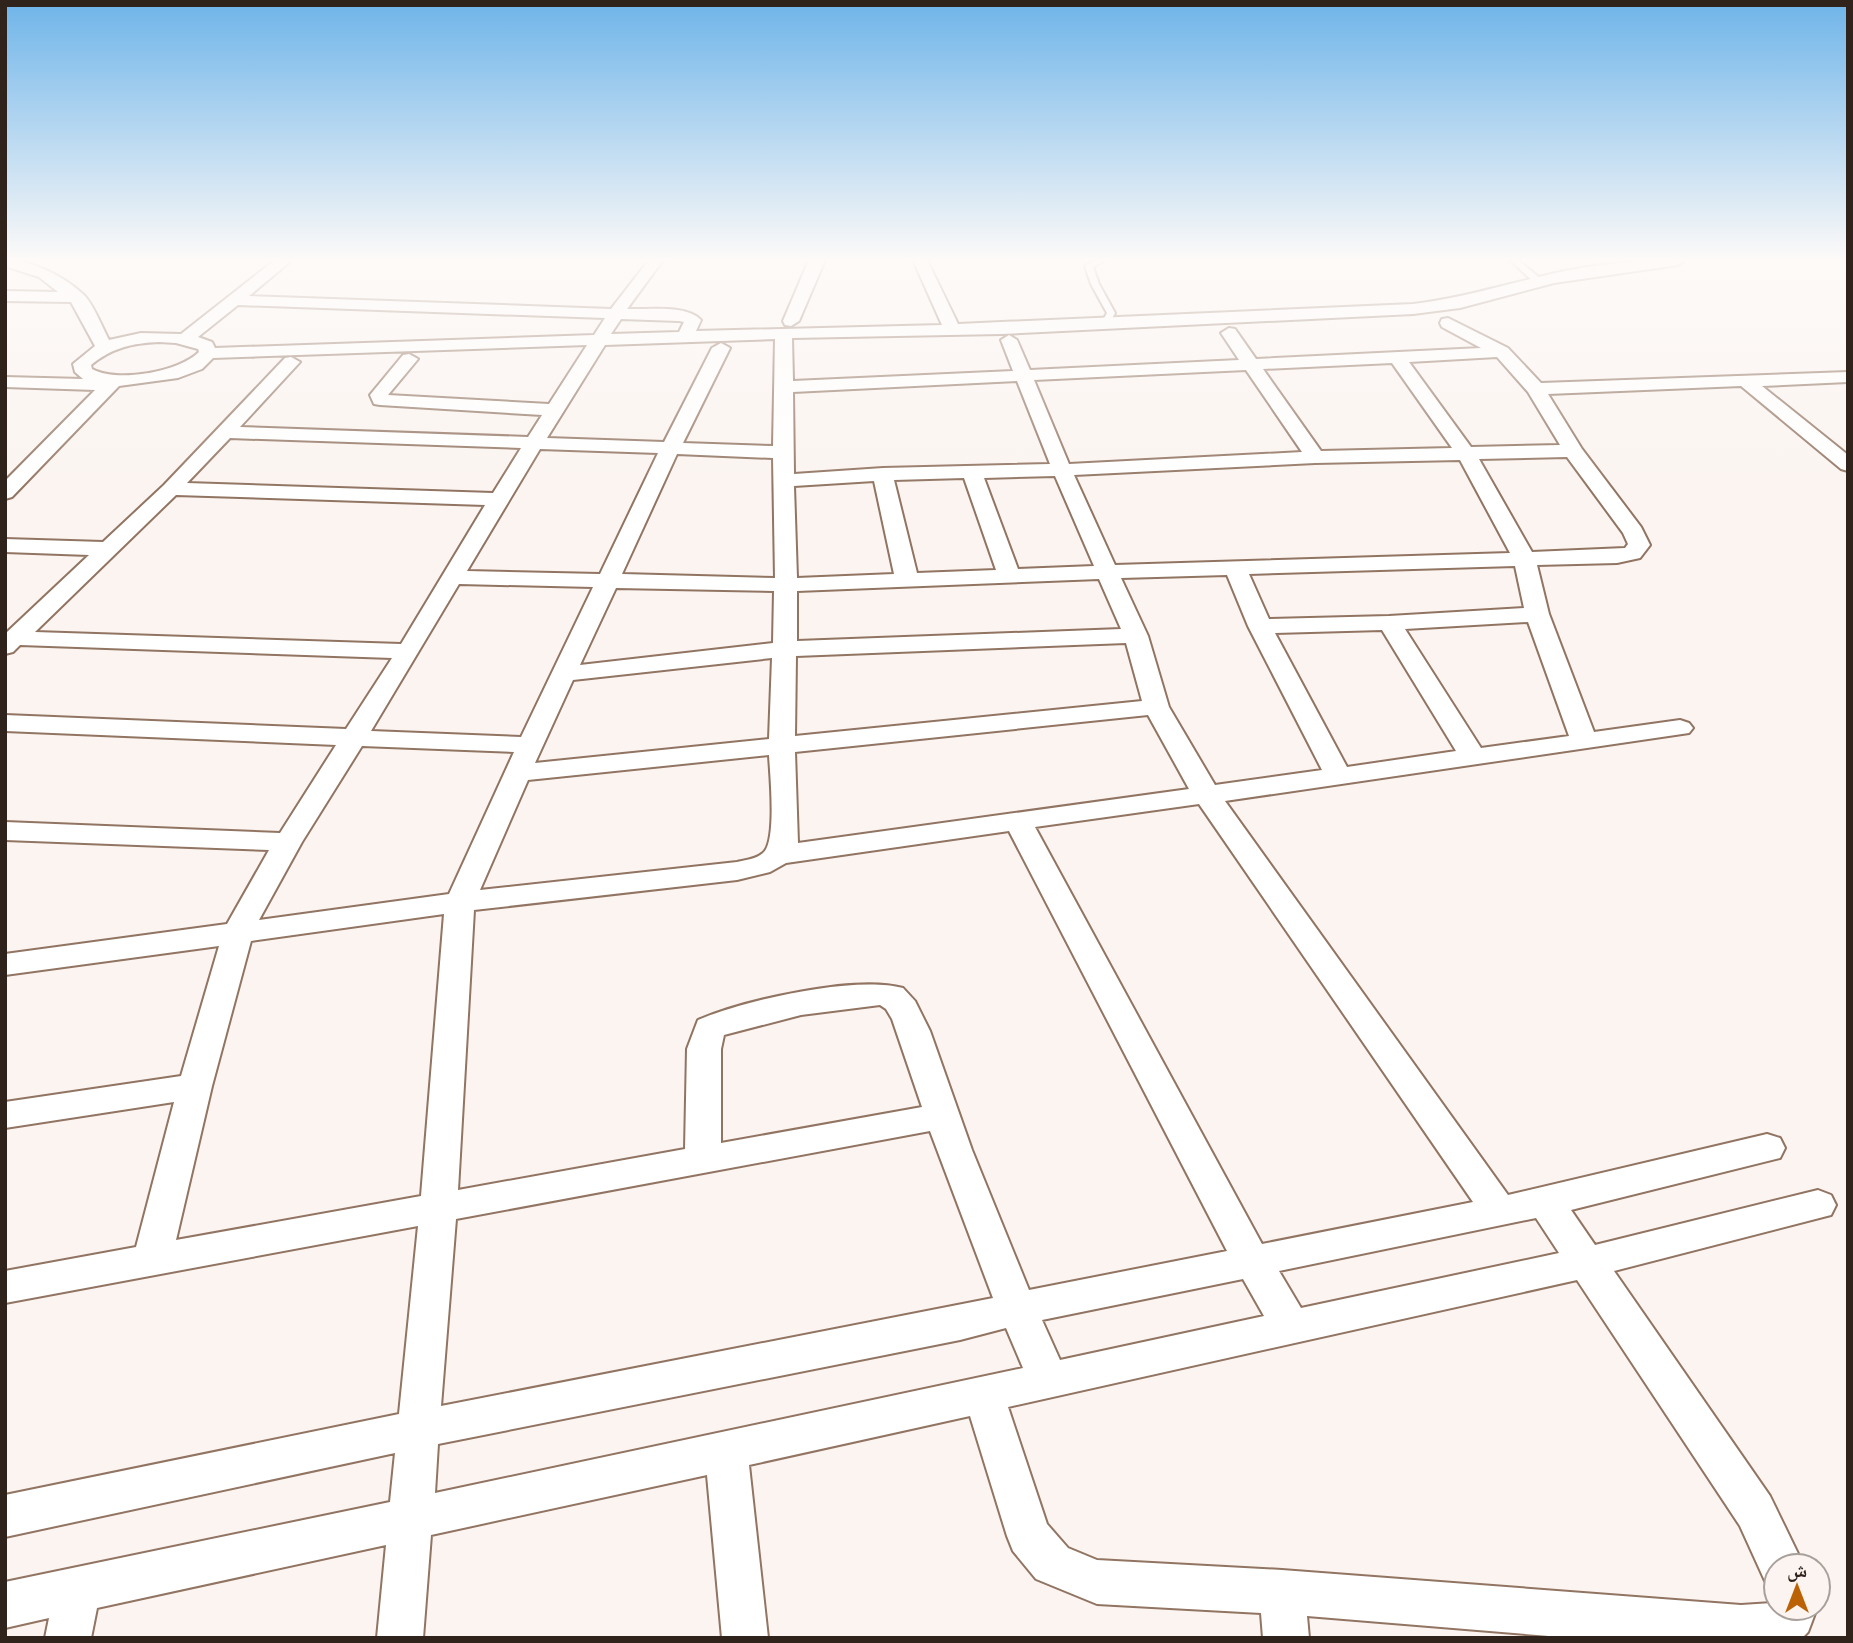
<svg xmlns="http://www.w3.org/2000/svg" width="1853" height="1643" viewBox="0 0 1853 1643" font-family="Quicksand,'Noto Naskh Arabic',sans-serif">
  <style>
    .lines { fill: none; stroke-linecap: round; stroke-linejoin: round }
    .lane-casing { stroke: #917462; stroke-width: 4 }
    .street-casing { stroke: #917462; stroke-width: 4 }
    .lane { fill: #fff; fill-rule: evenodd }
    .street { fill: #fff; fill-rule: evenodd }
  </style>
  <rect width="100%" height="100%" fill="#fbf4f0"/>
  <g class="lines">
    <g class="lane-casing">
      <g id="lane">
        <polygon points="1096,260 1105,260 1093,267 1099,284 1115,313 1108,326 1105,326 1101,324 1107,313 1091,284 1085,266"/>
        <polygon points="1510,260 1518,260 1541,279 1541,283 1535,283"/>
      </g>
    </g>
    <g class="street-casing">
      <g id="street">
        <path d="M5,260C33,260 65,277 85,296C95,308 102,327 109,340L141,333L181,334L275,260H292L249,296L611,309L649,260H663L627,309C648,310 686,304 701,320L696,331L942,325L913,260H927L958,324L1413,304C1462,298 1503,285 1551,274C1594,264 1641,260 1685,260L1678,265L1554,283L1460,308L1413,314L1001,334L792,338L793,381L1013,371L1001,340L1009,335L1017,340L1030,370L1239,360L1221,333L1229,328L1235,329L1256,359L1481,348L1442,327L1440,323L1442,319L1448,318L1508,348L1541,383L1848,372V382L1762,386L1848,455V471L1841,469L1741,386L1548,394L1582,449L1641,527L1650,545L1640,558L1617,563L1537,565L1549,614L1594,732L1680,720L1689,723L1693,728L1689,733L1225,801L1508,1195L1767,1134L1780,1138L1785,1148L1780,1158L1571,1210L1595,1245L1818,1190L1831,1195L1836,1205L1831,1215L1614,1271L1770,1496L1804,1566H1776V1586L1765,1581L1740,1526L1577,1280L1008,1407L1047,1524L1068,1548L1097,1560L1282,1570L1741,1605L1772,1603L1776,1596V1608H1817L1808,1632L1802,1638H1573L1307,1616L1309,1638H1263L1261,1613L1097,1604L1036,1579L1013,1551L1007,1536L970,1416L749,1465L768,1638H722L707,1475L431,1535L423,1638H377L386,1545L97,1608L91,1638H45L49,1618L5,1628V1582L390,1502L395,1453L5,1537V1495L399,1414L418,1226L5,1303V1271L136,1247L174,1102L5,1128V1102L181,1076L219,946L5,975V954L227,924L269,850L5,840V822L280,833L336,745L5,731V715L346,729L392,658L20,645L13,652L5,654L6,633L89,555L5,552V539L103,542L164,485L285,358L291,357L300,362L240,427L528,437L542,415L380,405L374,404L370,395L403,355L409,354L418,359L388,395L549,404L587,345L213,358L202,369L178,378L119,386L12,497L5,499V481L95,390L5,387V377L83,379L75,372L73,364L95,346L71,302L5,301V291L58,292L39,277L5,266ZM238,305L605,318L594,335L215,348L212,342L198,337ZM621,319L679,321L684,322L679,332L611,334ZM775,339L773,446L683,443L730,348L721,343L712,348L664,442L547,438L605,345ZM159,342L176,343L198,349L199,352C179,372 117,383 92,369L91,365C111,348 133,343 159,342ZM1497,357L1528,392L1560,445L1471,447L1409,362ZM1392,363L1452,448L1321,451L1263,369ZM1246,370L1302,452L1069,464L1034,380ZM1017,381L1050,464L883,468L794,474L793,392ZM230,438L521,448L493,493L187,483ZM540,449L658,453L600,574L467,571ZM677,454L773,458L775,578L622,574ZM1567,457L1623,533L1628,544L1625,548L1532,552L1479,459ZM1460,460L1510,553L1115,565L1074,475L1315,463ZM1055,476L1094,566L1018,569L984,478ZM964,478L996,570L917,573L894,480ZM874,481L894,574L797,578L794,486ZM176,495L485,505L401,644L35,632ZM1515,566L1524,608L1389,616L1269,619L1249,574ZM1227,575L1248,626L1322,770L1215,785L1169,707L1148,636L1121,578ZM1099,579L1121,629L797,641V591ZM459,584L593,587L521,737L371,731ZM616,588L774,591L773,643L580,665ZM1528,622L1569,736L1481,748L1405,629ZM1382,630L1456,751L1347,767L1275,633ZM1126,643L1142,701L795,736L796,656ZM772,658L769,739L535,763L573,680ZM1148,715L1189,789L798,843L795,752ZM362,746L514,752L449,894L259,920L302,842ZM769,755C770,774 777,842 763,853C756,859 746,860 737,862L480,890L528,780ZM1199,804L1473,1202L1262,1244L1035,827ZM1009,831L1227,1251L1029,1290L972,1150L930,1031L915,1001L903,988C855,975 745,1000 698,1020L687,1049L685,1149L458,1190L474,910L737,880L770,872L786,863ZM444,914L421,1196L176,1240L212,1086L251,941ZM880,1005L886,1009L892,1019L922,1107L721,1143V1049L724,1035L801,1015ZM930,1131L993,1298L441,1406L456,1219ZM1536,1218L1559,1253L1301,1308L1279,1271ZM1243,1279L1264,1316L1060,1360L1042,1320ZM1006,1328L1023,1368L435,1493L438,1444L960,1340Z"/>
        <polygon points="809,260 825,260 799,321 791,326 785,325 783,321"/>
      </g>
    </g>
    <use href="#lane" class="lane"/>
    <use href="#street" class="street"/>
  </g>
  <linearGradient id="sky" x2="0" y2="1"><stop stop-color="#6eb4e9"/><stop offset="0.53" stop-color="#fdfaf8"/><stop offset="1" stop-color="#fdfaf8" stop-opacity="0"/></linearGradient>
  <rect width="1853" height="490" fill="url(#sky)"/>
  <rect width="1853" height="1643" fill="none" stroke="#2f231c" stroke-width="14"/>
  <g transform="translate(1797 1587)"><circle r="33" fill="#fbf4f0" stroke="#a9a09b" stroke-width="2"/>
  <path d="M0-5L12 26L0 18L-12 26Z" fill="#bc6206"/>
  <text y="-10" font-size="19" font-weight="bold" text-anchor="middle" fill="#2f231c">ش</text>
  </g>
</svg>
